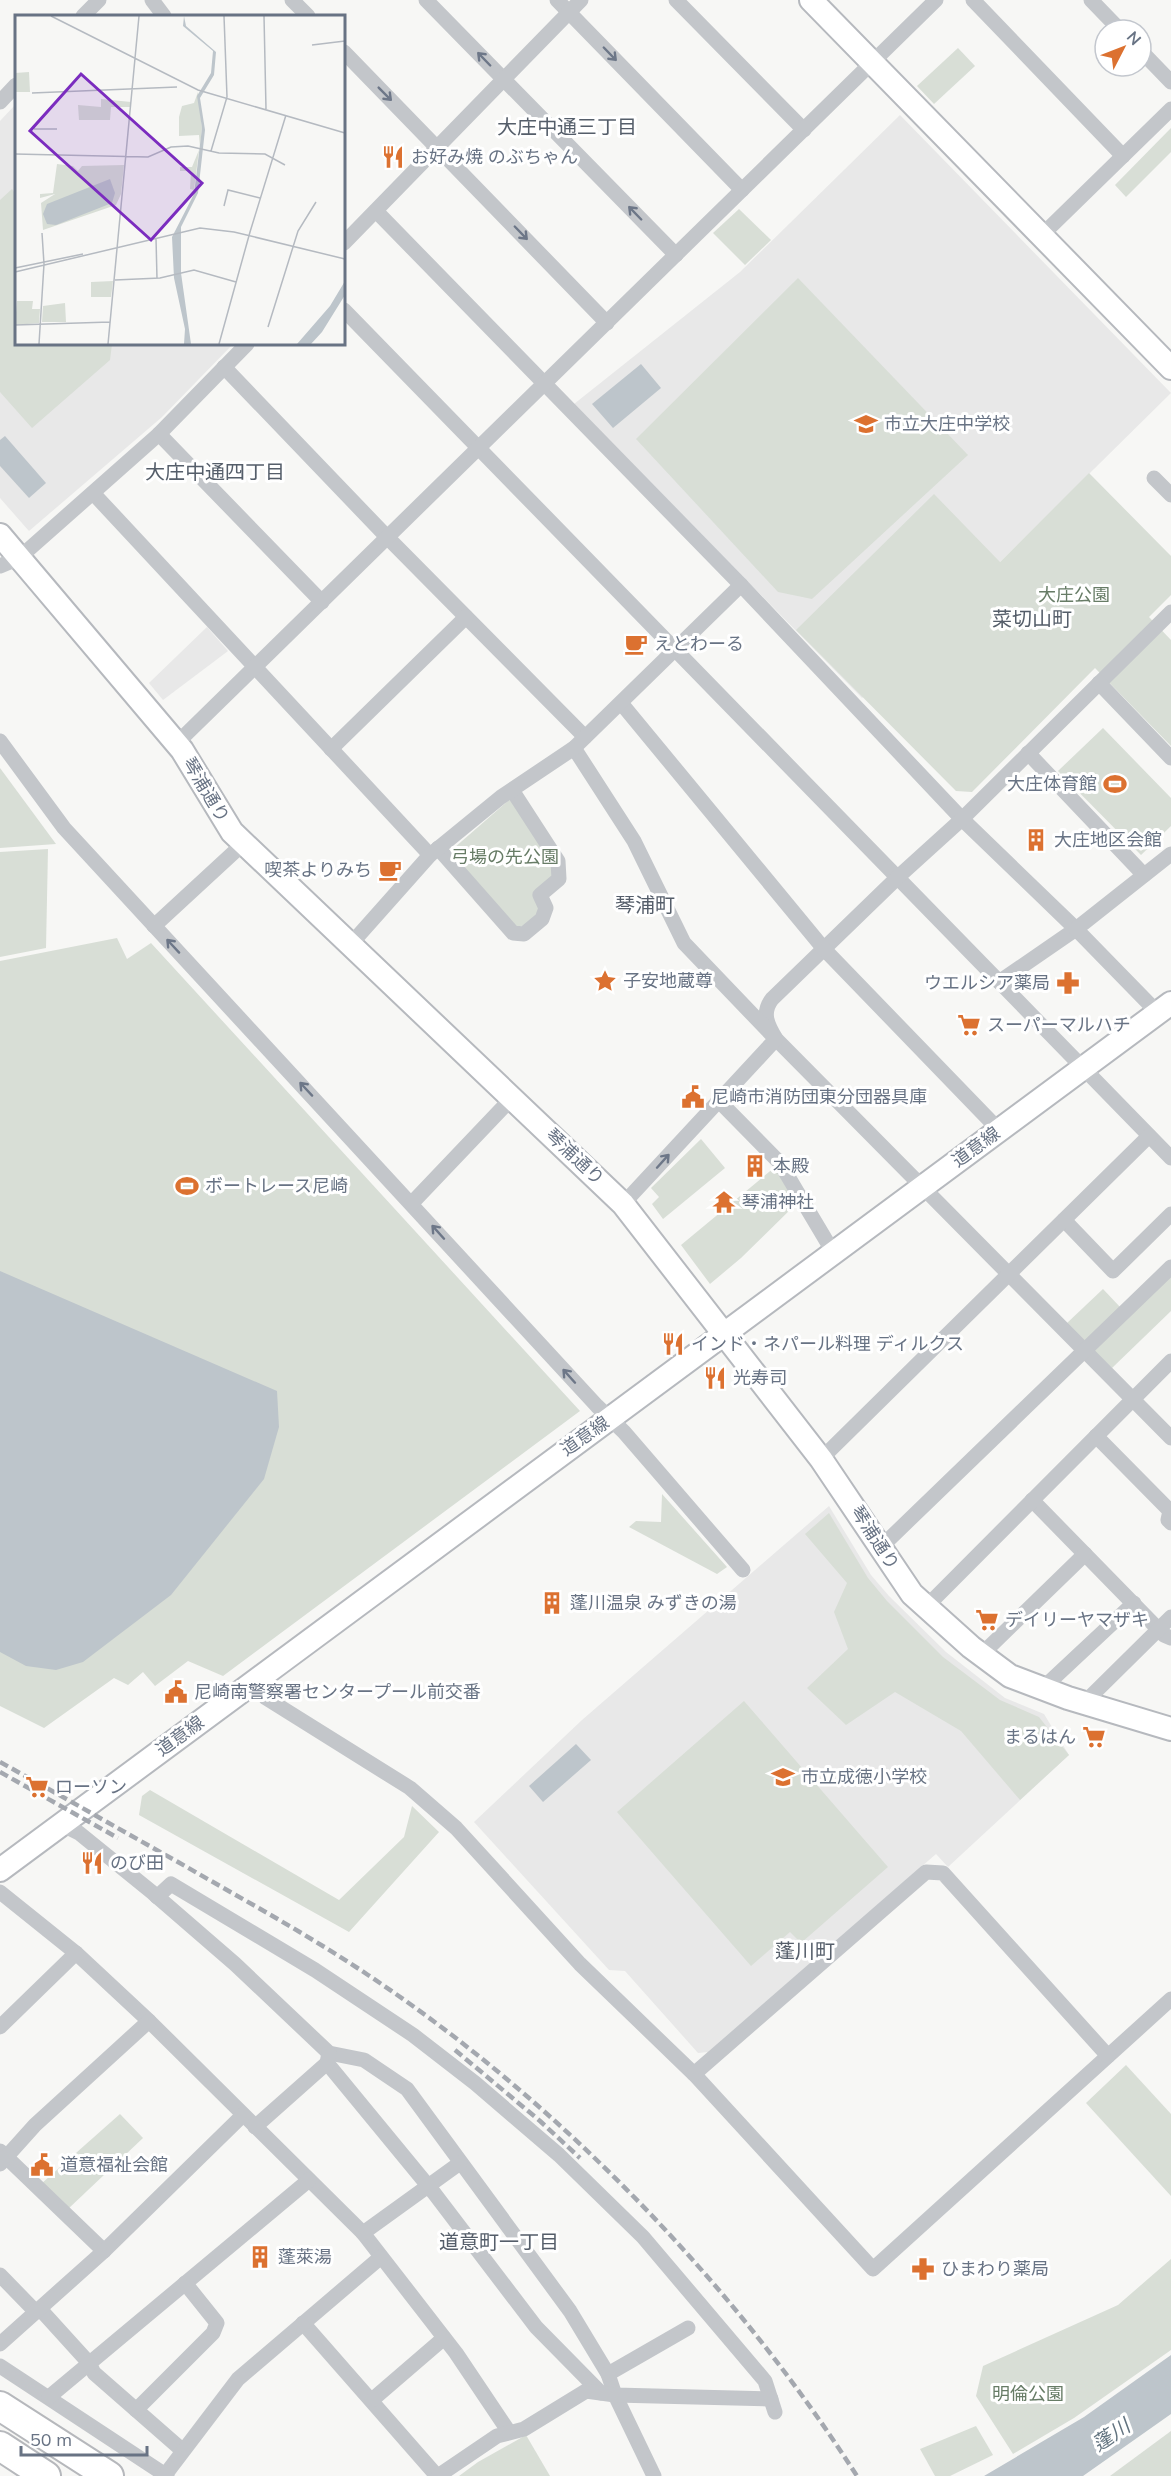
<svg xmlns="http://www.w3.org/2000/svg" width="1171" height="2476" viewBox="0 0 1171 2476" font-family="Mulish,'Noto Sans JP',sans-serif">
  <style>
    .built { fill: #e8e8e8 }
    .green { fill: #d8ded6 }
    .water { fill: #bdc5cb }
    .lines { fill: none; stroke-linecap: round; stroke-linejoin: round }
    .secondary-casing { stroke: #b6b9be; stroke-width: 26 }
    .highway-casing { stroke: #b6b8bc; stroke-width: 32 }
    .street { stroke: #c3c6ca; stroke-width: 15 }
    .secondary { stroke: #fff; stroke-width: 22 }
    .highway { stroke: #fff; stroke-width: 28 }
    .rail { stroke: #a4a8af; stroke-width: 4.5; stroke-dasharray: 9 4.5; stroke-linecap: butt }
    .oneway { stroke: #6d7788 }
    .labels { text-anchor: middle; stroke-width: 6; stroke-linejoin: round; paint-order: stroke }
    .poi-label { font-size: 18px; fill: #687384; stroke: #fff; text-anchor: start }
    .park-label { font-size: 18px; fill: #677c66; stroke: #fff }
    .street-label { font-size: 18px; fill: #687384; stroke: #fff }
    .neighbourhood-label { font-size: 20px; fill: #555e6a; stroke: #fff }
    .water-label { font-size: 20px; font-style: italic; fill: #637480; stroke: #fff }
    .inset-road { fill: none; stroke: #b5bac1; stroke-width: 1.5 }
    .view { fill: #7b2cbf; fill-opacity: 0.15; stroke: #7b2cbf; stroke-width: 3 }
    .inset-edge { fill: none; stroke: #687384; stroke-width: 3 }
  </style>
  <rect width="100%" height="100%" fill="#f7f7f5"/>
  <g class="built">
    <polygon points="16,104 16,344 233,344 162,417 29,531 0,498 0,121"/>
    <polygon points="900,115 1171,393 862,698 574,404 740,272"/>
    <polygon points="207,627 228,651 163,700 149,683"/>
    <polygon points="829,1506 871,1575 889,1596 946,1652 1005,1698 1044,1714 1069,1755 948,1867 936,1854 708,2052 698,2053 625,1971 609,1970 474,1822 582,1720"/>
  </g>
  <g class="green">
    <polygon points="958,48 975,66 934,104 917,86"/>
    <polygon points="1171,128 1171,152 1126,197 1115,185"/>
    <polygon points="12,189 16,195 16,344 112,344 110,360 32,428 0,392 0,200"/>
    <polygon points="739,209 771,240 745,265 713,233"/>
    <polygon points="798,278 968,455 812,599 778,592 636,439"/>
    <polygon points="1089,473 1171,556 1171,595 1149,617 1171,640 1171,746 1095,668 972,792 956,791 796,630 934,494 1000,562"/>
    <polygon points="1103,728 1171,798 1171,826 1141,855 1058,771"/>
    <polygon points="0,768 56,844 0,848"/>
    <polygon points="509,800 515,801 555,862 556,877 541,915 526,927 516,926 453,858 454,848"/>
    <polygon points="48,849 46,948 0,957 0,852"/>
    <polygon points="117,938 127,959 151,943 580,1411 223,1676 188,1661 155,1686 143,1672 128,1685 114,1678 44,1728 0,1706 0,961"/>
    <polygon points="701,1139 725,1168 663,1219 652,1204 659,1197 651,1188"/>
    <polygon points="775,1167 796,1201 792,1203 794,1206 741,1258 710,1284 681,1245"/>
    <polygon points="1171,1276 1171,1311 1112,1368 1094,1351"/>
    <polygon points="1103,1289 1120,1307 1084,1342 1066,1324"/>
    <polygon points="662,1494 727,1567 717,1574 629,1527 636,1521 661,1522"/>
    <polygon points="829,1513 868,1578 887,1601 943,1657 1000,1700 1039,1717 1069,1755 1020,1800 961,1731 895,1692 846,1725 807,1688 848,1649 834,1612 847,1583 805,1534"/>
    <polygon points="744,1701 888,1867 801,1943 790,1932 751,1966 617,1812"/>
    <polygon points="150,1790 339,1900 404,1837 412,1806 439,1832 349,1932 139,1815 142,1796"/>
    <polygon points="1126,2065 1171,2114 1171,2196 1086,2103"/>
    <polygon points="120,2114 143,2138 68,2209 41,2184"/>
    <polygon points="1171,2259 1171,2350 1074,2418 1013,2454 976,2396 983,2366 1118,2305"/>
    <polygon points="976,2426 993,2455 950,2476 935,2476 920,2449"/>
    <polygon points="1171,2431 1171,2476 1110,2476"/>
    <polygon points="526,2435 550,2476 459,2476 478,2462"/>
  </g>
  <g class="water">
    <polygon points="641,364 661,388 613,428 592,404"/>
    <polygon points="5,436 46,483 29,498 0,466 0,440"/>
    <polygon points="0,1271 277,1391 279,1427 264,1479 171,1595 83,1662 56,1670 26,1666 0,1652"/>
    <polygon points="576,1744 591,1760 543,1802 529,1786"/>
    <polygon points="1171,2355 1171,2414 1083,2476 984,2476 1084,2417"/>
  </g>
  <g class="lines">
    <g class="secondary-casing">
      <g id="secondary">
        <polyline points="811,0 1171,368"/>
        <polyline points="0,535 182,750 232,832 623,1204 821,1459 912,1594 971,1647 1010,1676 1068,1698 1171,1729"/>
        <polyline points="0,1870 1171,1003"/>
      </g>
    </g>
    <g class="highway-casing">
      <g id="highway">
        <polyline points="0,2406 109,2476"/>
        <polyline points="0,2446 46,2476"/>
      </g>
    </g>
    <g class="street">
      <polyline points="152,0 164,16"/>
      <polyline points="292,0 308,16"/>
      <polyline points="426,0 676,255"/>
      <polyline points="557,0 742,190"/>
      <polyline points="676,0 804,130"/>
      <polyline points="973,0 1123,156"/>
      <polyline points="1091,0 1120,30"/>
      <polyline points="83,16 99,0"/>
      <polyline points="1141,51 1171,82"/>
      <polyline points="344,52 607,323"/>
      <polyline points="0,102 16,85"/>
      <polyline points="376,211 741,585 962,819 1076,929 999,982"/>
      <polyline points="1042,235 1171,109"/>
      <polyline points="344,243 581,0"/>
      <polyline points="344,310 1171,1158"/>
      <polyline points="224,367 388,538 585,737"/>
      <polyline points="159,434 322,602"/>
      <polyline points="1154,478 1171,495"/>
      <polyline points="93,493 430,855"/>
      <polyline points="0,566 19,558 159,434 247,344"/>
      <path d="M1171,612L962,819L898,877L772,999C761,1013 768,1026 776,1039L1171,1438"/>
      <polyline points="1099,683 1171,758"/>
      <polyline points="621,703 824,949 999,1130"/>
      <polyline points="0,741 64,828 597,1406 624,1432 743,1570"/>
      <polyline points="176,744 936,0"/>
      <polyline points="574,748 634,841 684,943 776,1039 623,1204"/>
      <polyline points="331,749 466,617"/>
      <polyline points="1028,753 1144,875"/>
      <polyline points="438,848 513,933 524,934 542,919 546,908 540,895 559,879 558,861 512,790"/>
      <polyline points="154,926 244,843"/>
      <polyline points="350,945 430,855 501,797 574,748 741,585"/>
      <polyline points="1158,1013 1076,929 1171,854"/>
      <polyline points="718,1100 780,1163 833,1252"/>
      <polyline points="412,1203 512,1098"/>
      <polyline points="1064,1220 1113,1271 1171,1214"/>
      <polyline points="1096,1436 1170,1511 1168,1520 1171,1523"/>
      <polyline points="821,1459 1149,1136"/>
      <polyline points="1032,1500 1164,1635 1171,1638"/>
      <polyline points="881,1547 1171,1267"/>
      <polyline points="926,1607 1171,1361"/>
      <polyline points="981,1655 1085,1554"/>
      <polyline points="254,1683 266,1698 410,1788 456,1828 580,1964 694,2074 873,2269 1171,1999"/>
      <polyline points="1042,1689 1134,1603"/>
      <polyline points="1084,1703 1171,1617"/>
      <polyline points="61,1824 79,1833 153,1893 235,1964 329,2053 364,2060 407,2089 570,2311 608,2374 615,2395 654,2476"/>
      <polyline points="0,1892 76,1953 149,2021 363,2233 456,2353 509,2432"/>
      <polyline points="157,1897 171,1884 315,1970 413,2035 475,2083 559,2155 643,2237 765,2381 775,2412"/>
      <polyline points="0,2027 76,1953"/>
      <polyline points="327,2063 434,2193 536,2327 601,2393"/>
      <polyline points="694,2074 926,1872 943,1873 1108,2056"/>
      <polyline points="255,2127 327,2063 329,2053"/>
      <polyline points="0,2151 104,2251"/>
      <polyline points="0,2164 35,2125 149,2021"/>
      <polyline points="363,2233 460,2163"/>
      <polyline points="0,2275 36,2312"/>
      <polyline points="40,2309 89,2363 94,2373 182,2450"/>
      <polyline points="303,2323 437,2476"/>
      <polyline points="0,2344 104,2251 243,2115"/>
      <polyline points="0,2366 167,2476"/>
      <polyline points="608,2374 688,2328"/>
      <polyline points="49,2397 309,2180"/>
      <polyline points="372,2400 444,2338"/>
      <polyline points="136,2410 213,2333 217,2323 185,2283"/>
      <polyline points="165,2475 238,2379 381,2257"/>
      <polyline points="438,2476 497,2436 524,2429 586,2391 615,2395 771,2399"/>
    </g>
    <use href="#secondary" class="secondary"/>
    <use href="#highway" class="highway"/>
    <g class="rail">
      <path d="M0,1762C60,1795 119,1829 178,1862C242,1899 307,1934 368,1975C559,2102 734,2284 857,2476"/>
      <polyline points="0,1772 118,1838"/>
      <polyline points="455,2050 540,2121 580,2158"/>
    </g>
  </g>
  <defs><path id="oneway-shaft" d="M-6 0H5M1.5-3L5.5 0L1.5 3" fill="none" stroke-width="1.6" stroke-linecap="round" stroke-linejoin="round" transform="scale(1.5)"/></defs>
  <g class="oneway">
    <use href="#oneway-shaft" transform="translate(610 54) rotate(46)"/>
    <use href="#oneway-shaft" transform="translate(484 59) rotate(-134)"/>
    <use href="#oneway-shaft" transform="translate(385 94) rotate(45)"/>
    <use href="#oneway-shaft" transform="translate(635 213) rotate(-134)"/>
    <use href="#oneway-shaft" transform="translate(521 233) rotate(46)"/>
    <use href="#oneway-shaft" transform="translate(173 946) rotate(-133)"/>
    <use href="#oneway-shaft" transform="translate(306 1089) rotate(-133)"/>
    <use href="#oneway-shaft" transform="translate(663 1161) rotate(-48)"/>
    <use href="#oneway-shaft" transform="translate(438 1232) rotate(-132)"/>
    <use href="#oneway-shaft" transform="translate(569 1376) rotate(-132)"/>
  </g>
  <defs>
    <g id="restaurant-bare" transform="scale(1.8)"><path d="M-5-6h1v4h1v-4h1v4h1v-4h1v5L-1.5 .5V6h-2V.5L-5-1ZM5-6V6H3V1.5H1.5Q1.5-4 5-6Z" fill="#dc7130" stroke="#fff" stroke-width="2.5" paint-order="stroke"/></g>
    <g id="school-bare" transform="scale(1.8)"><path d="M0-5L7-2L0 1L-7-2ZM-4 1L0 2.5L4 1V4Q0 6-4 4Z" fill="#dc7130" stroke="#fff" stroke-width="2.5" paint-order="stroke"/></g>
    <g id="cafe-bare" transform="scale(1.8)"><path d="M-5.5-4.5H6V0H3Q3 3.5 0 3.5H-2.5Q-5.5 3.5-5.5 0ZM3-3.2v2h1.7v-2ZM-6 4.5H4V6H-6Z" fill="#dc7130" stroke="#fff" stroke-width="2.5" paint-order="stroke"/></g>
    <g id="stadium-bare" transform="scale(1.8)"><path d="M0-5a6.5 5 0 1 0 0 10a6.5 5 0 1 0 0-10ZM-3.5-1.8h7v3.6h-7Z" fill="#dc7130" stroke="#fff" stroke-width="2.5" paint-order="stroke"/></g>
    <g id="building-bare" transform="scale(1.8)"><path d="M-4-6H4V6H1V3H-1V6H-4ZM-2.5-4.3h1.7v1.8h-1.7ZM.8-4.3h1.7v1.8H.8ZM-2.5-1h1.7V.8h-1.7ZM.8-1h1.7V.8H.8Z" fill="#dc7130" stroke="#fff" stroke-width="2.5" paint-order="stroke"/></g>
    <g id="sight-bare" transform="scale(1.8)"><path d="M0-6L1.8-2.2L6-1.7L2.9 1.2L3.7 5.4L0 3.3L-3.7 5.4L-2.9 1.2L-6-1.7L-1.8-2.2Z" fill="#dc7130" stroke="#fff" stroke-width="2.5" paint-order="stroke"/></g>
    <g id="pharmacy-bare" transform="scale(1.8)"><path d="M-2-6h4v4h4v4h-4v4h-4v-4h-4v-4h4Z" fill="#dc7130" stroke="#fff" stroke-width="2.5" paint-order="stroke"/></g>
    <g id="supermarket-bare" transform="scale(1.8)"><path d="M-6-5.5h2.5l.6 2H6L4.5 2H-2.5L-4.4-4H-6ZM-1.5 3.2a1.3 1.3 0 1 0 .1 0ZM3 3.2a1.3 1.3 0 1 0 .1 0Z" fill="#dc7130" stroke="#fff" stroke-width="2.5" paint-order="stroke"/></g>
    <g id="civic-bare" transform="scale(1.8)"><path d="M-.6-6.5H3V-4.5H.6V-3L4-1V1h2V6H-6V1h2V-1L-.6-3ZM-1.2 2.5V6h2.4V2.5Z" fill="#dc7130" stroke="#fff" stroke-width="2.5" paint-order="stroke"/></g>
    <g id="temple-bare" transform="scale(1.8)"><path d="M0-6L5-2H3V0L6.5 2.5H4V6H1.5V3h-3V6H-4V2.5H-6.5L-3 0V-2H-5Z" fill="#dc7130" stroke="#fff" stroke-width="2.5" paint-order="stroke"/></g>
  </defs>
  <g fill-rule="evenodd">
    <use href="#restaurant-bare" x="393" y="157"/>
    <use href="#school-bare" x="866" y="424"/>
    <use href="#cafe-bare" x="636" y="644"/>
    <use href="#stadium-bare" x="1115" y="784"/>
    <use href="#building-bare" x="1036" y="840"/>
    <use href="#cafe-bare" x="390" y="870"/>
    <use href="#sight-bare" x="605" y="981"/>
    <use href="#pharmacy-bare" x="1068" y="983"/>
    <use href="#supermarket-bare" x="969" y="1025"/>
    <use href="#civic-bare" x="693" y="1097"/>
    <use href="#building-bare" x="755" y="1166"/>
    <use href="#stadium-bare" x="187" y="1186"/>
    <use href="#temple-bare" x="724" y="1202"/>
    <use href="#restaurant-bare" x="673" y="1344"/>
    <use href="#restaurant-bare" x="715" y="1378"/>
    <use href="#building-bare" x="552" y="1603"/>
    <use href="#supermarket-bare" x="987" y="1620"/>
    <use href="#civic-bare" x="176" y="1692"/>
    <use href="#supermarket-bare" x="1094" y="1737"/>
    <use href="#school-bare" x="783" y="1777"/>
    <use href="#supermarket-bare" x="37" y="1787"/>
    <use href="#restaurant-bare" x="92" y="1863"/>
    <use href="#civic-bare" x="42" y="2165"/>
    <use href="#building-bare" x="260" y="2257"/>
    <use href="#pharmacy-bare" x="923" y="2269"/>
  </g>
  <g class="labels">
    <g class="poi-label">
      <text x="411" y="163">お好み焼 のぶちゃん</text>
      <text x="884" y="430">市立大庄中学校</text>
      <text x="654" y="650">えとわーる</text>
      <text x="1097" y="790" text-anchor="end">大庄体育館</text>
      <text x="1054" y="846">大庄地区会館</text>
      <text x="372" y="876" text-anchor="end">喫茶よりみち</text>
      <text x="623" y="987">子安地蔵尊</text>
      <text x="1050" y="989" text-anchor="end">ウエルシア薬局</text>
      <text x="987" y="1031">スーパーマルハチ</text>
      <text x="711" y="1103">尼崎市消防団東分団器具庫</text>
      <text x="773" y="1172">本殿</text>
      <text x="205" y="1192">ボートレース尼崎</text>
      <text x="742" y="1208">琴浦神社</text>
      <text x="691" y="1350">インド・ネパール料理 ディルクス</text>
      <text x="733" y="1384">光寿司</text>
      <text x="570" y="1609">蓬川温泉 みずきの湯</text>
      <text x="1005" y="1626">デイリーヤマザキ</text>
      <text x="194" y="1698">尼崎南警察署センタープール前交番</text>
      <text x="1076" y="1743" text-anchor="end">まるはん</text>
      <text x="801" y="1783">市立成徳小学校</text>
      <text x="55" y="1793">ローソン</text>
      <text x="110" y="1869">のび田</text>
      <text x="60" y="2171">道意福祉会館</text>
      <text x="278" y="2263">蓬萊湯</text>
      <text x="941" y="2275">ひまわり薬局</text>
    </g>
    <g class="park-label">
      <text x="1074" y="601">大庄公園</text>
      <text x="505" y="863">弓場の先公園</text>
      <text x="1028" y="2400">明倫公園</text>
    </g>
    <g class="street-label">
      <text transform="translate(206 790) rotate(59)" y="6">琴浦通り</text>
      <text transform="translate(976 1147) rotate(-36)" y="6">道意線</text>
      <text transform="translate(575 1157) rotate(43)" y="6">琴浦通り</text>
      <text transform="translate(585 1436) rotate(-35)" y="6">道意線</text>
      <text transform="translate(875 1538) rotate(57)" y="6">琴浦通り</text>
      <text transform="translate(180 1736) rotate(-36)" y="6">道意線</text>
    </g>
    <g class="neighbourhood-label">
      <text x="567" y="134">大庄中通三丁目</text>
      <text x="215" y="479">大庄中通四丁目</text>
      <text x="1032" y="626">菜切山町</text>
      <text x="645" y="912">琴浦町</text>
      <text x="805" y="1958">蓬川町</text>
      <text x="499" y="2249">道意町一丁目</text>
    </g>
    <g class="water-label">
      <text transform="translate(1111 2435) rotate(-34)" y="7">蓬川</text>
    </g>
  </g>
  <g transform="translate(15 15)">
    <rect width="330" height="330" fill="#f7f7f5"/>
    <path d="M14,57L15,77H0V58ZM183,77L187,113L185,132L184,120L164,121V102L167,91L179,88ZM86,84L116,87V92H96L95,105H64L63,90L86,92ZM184,135L179,175L175,174L176,156H165V152H177ZM42,149L58,151L63,156L67,151L109,150L106,179L101,190L28,215L26,188L40,179L25,183V179L38,178ZM98,266L96,282H76V267ZM2,286H18L17,294H25L24,308L0,310ZM50,288L51,307H27L28,291Z" fill="#d8ded6"/>
    <path d="M169,1L171,11L201,37L199,60L185,83L190,115L183,178L166,212V258L176,329H169L170,314L159,263L157,222L179,179L187,113L182,81L196,58L198,36L168,11ZM95,164L100,178L97,188L41,210L32,209L28,199L32,189ZM330,266V280L307,317L296,329H282L315,291Z" fill="#bdc5cb"/>
    <path class="inset-road" d="M36,1L183,75L330,118M249,1L251,94M297,30L330,26M17,78L162,72M19,114H42M196,136L212,82L209,1M0,139L133,142L156,132L173,131L204,138L250,139L270,150M209,191L213,175L245,183M235,217L271,100M141,223L142,264M0,253L68,239M0,257L185,213L219,217L330,244M100,265L145,263L179,255L221,267M0,310L95,307M253,312L283,216L301,187M24,329L29,249L27,218M93,329L124,1M204,329L235,217"/>
    <path class="view" d="M66,59L187,168L136,225L15,116Z"/>
    <rect width="330" height="330" class="inset-edge"/>
  </g>
  <g transform="translate(1123 48) rotate(48)"><circle r="28" fill="#ffffff" stroke="#c3c7ce" stroke-width="1.5"/>
  <path d="M0-4.5L10 22L0 15L-10 22Z" fill="#dc7130"/>
  <text y="-9" font-size="16" font-weight="bold" text-anchor="middle" fill="#687384">N</text>
  </g>
  <path d="M21 2446v9h126v-9" fill="none" stroke="#687384" stroke-width="3"/>
  <text x="30" y="2446" font-size="18" fill="#687384" stroke="#ffffff" stroke-width="4.5" paint-order="stroke">50 m</text>
</svg>
